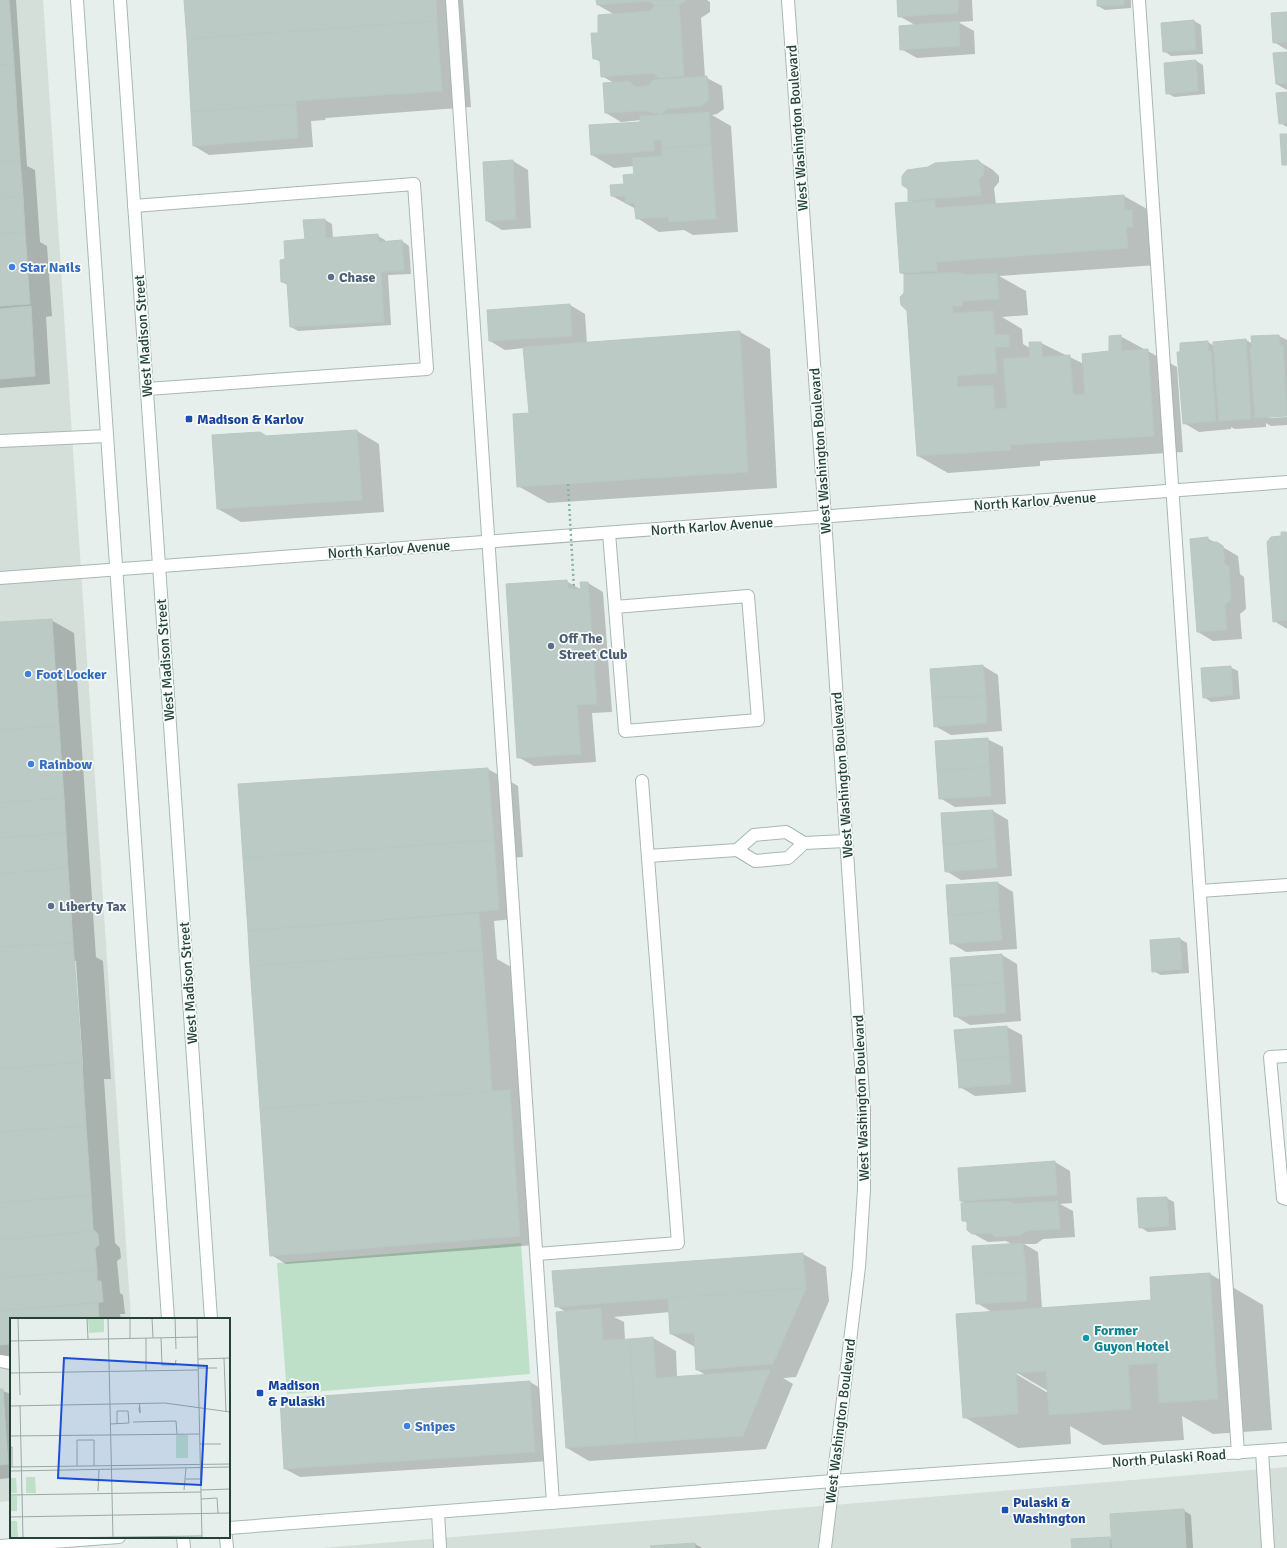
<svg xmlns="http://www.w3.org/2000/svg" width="1287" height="1548" viewBox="0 0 1287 1548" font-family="Signika,sans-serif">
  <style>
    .built { fill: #d4dfda }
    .green { fill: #bfe0c8 }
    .shadow { fill: #0003; fill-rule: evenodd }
    .building { fill: #bbcac4; stroke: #b8c9c2 }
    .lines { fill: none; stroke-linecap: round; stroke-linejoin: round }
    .service-casing { stroke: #a8b8b2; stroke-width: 14 }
    .minor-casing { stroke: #a8b8b2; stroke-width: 14 }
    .tertiary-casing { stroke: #a8b8b2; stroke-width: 14 }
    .secondary-casing { stroke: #a4bbb3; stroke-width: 14 }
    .service { stroke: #fff; stroke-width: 12 }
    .minor { stroke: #fff; stroke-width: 12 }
    .tertiary { stroke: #fff; stroke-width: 12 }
    .secondary { stroke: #fff; stroke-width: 12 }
    .path-bridge { stroke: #86b3a5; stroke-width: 2.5; stroke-dasharray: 2 3; stroke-linecap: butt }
    .shop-dot { fill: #3f7fe0; stroke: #f7fbf9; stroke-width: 1.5 }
    .service-dot { fill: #5c6f8a; stroke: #f7fbf9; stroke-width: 1.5 }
    .transit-dot { fill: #1a4fb4; stroke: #f7fbf9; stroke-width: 1.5 }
    .culture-dot { fill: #0f9aa8; stroke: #f7fbf9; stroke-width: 1.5 }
    .labels { text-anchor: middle; stroke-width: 3.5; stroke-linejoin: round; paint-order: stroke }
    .street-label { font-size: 14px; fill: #24423a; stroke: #f7fbf9 }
    .shop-label { font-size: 14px; font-weight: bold; fill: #366cbe; stroke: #f7fbf9; text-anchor: start }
    .service-label { font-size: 14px; font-weight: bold; fill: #4e5e75; stroke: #f7fbf9; text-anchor: start }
    .transit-label { font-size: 14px; font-weight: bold; fill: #164399; stroke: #f7fbf9; text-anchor: start }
    .culture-label { font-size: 14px; font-weight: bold; fill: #0d838f; stroke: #f7fbf9; text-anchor: start }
    .inset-road { fill: none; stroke: #98aaa4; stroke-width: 1 }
    .view { fill: #1d4ed8; fill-opacity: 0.15; stroke: #1d4ed8; stroke-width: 2 }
    .inset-edge { fill: none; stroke: #24423a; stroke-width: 2 }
  </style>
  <rect width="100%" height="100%" fill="#e6efeb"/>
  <g class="built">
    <polygon points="0,0 43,0 131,1319 11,1319 11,1501 0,1502"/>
    <polygon points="1287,1467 1287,1548 322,1548"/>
  </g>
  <polygon class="green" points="521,1243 530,1374 287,1394 277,1263"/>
  <g class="shadow">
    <polygon points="0,0 16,0 27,166 35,170 40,242 47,246 52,316 46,317 50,384 0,388"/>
    <polygon points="185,0 463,0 471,107 326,118 325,120 311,121 313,147 209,155 194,146"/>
    <polygon points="597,0 707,0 710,2 710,12 701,18 705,77 722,86 724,109 717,114 712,115 731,126 738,232 693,235 684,230 659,232 637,218 636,209 612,196 635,175 634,166 614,168 592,155 641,123 641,120 621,122 606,113 614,83 602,76 602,63 594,58 615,15 598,5"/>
    <polygon points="898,0 972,0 973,21 958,22 974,31 975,54 917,58 901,49 915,25 899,16"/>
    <polygon points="1098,0 1131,0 1131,8 1105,10 1098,6"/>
    <polygon points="1287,13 1287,50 1274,42"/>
    <polygon points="1194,21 1201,25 1203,54 1171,56 1164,51"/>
    <polygon points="1287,53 1287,90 1276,84"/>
    <polygon points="1196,61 1203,65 1205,94 1174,97 1167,93"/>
    <polygon points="1287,93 1287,127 1280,123"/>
    <polygon points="513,161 528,170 531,228 502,230 487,221"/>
    <polygon points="978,161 993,170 999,176 999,182 994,188 996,205 1124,196 1154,213 1154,224 1161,228 1162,243 1156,244 1157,265 999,276 1026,291 1028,315 1002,317 1022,329 1023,344 1030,348 1041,343 1084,364 1110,352 1120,336 1177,367 1183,452 1040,461 1040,466 948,473 918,456 908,310 905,275 901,273 914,203 909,200"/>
    <polygon points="325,220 332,224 333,239 378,236 385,240 386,243 402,241 409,246 411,274 388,275 391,325 298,331 291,327 288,285 282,282 286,260"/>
    <polygon points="570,305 585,314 587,344 740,332 770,349 777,488 548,503 518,486 530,413 524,348 505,350 490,341"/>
    <polygon points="1279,336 1287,340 1287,415 1269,416 1269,418 1287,417 1287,425 1271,426 1266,423 1266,427 1235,429 1231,427 1231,429 1199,432 1184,423 1181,344 1208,342 1214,346 1246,340 1253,344"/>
    <polygon points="357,431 379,444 384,512 241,522 218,509 267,437"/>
    <polygon points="1287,533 1287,629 1274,621 1282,537"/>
    <polygon points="1207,538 1238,556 1240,574 1244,577 1246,609 1240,614 1242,639 1213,641 1198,632"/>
    <polygon points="566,581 582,590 588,583 603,592 612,712 592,713 596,762 534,766 518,757"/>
    <path d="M51,620L74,633L96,957L103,961L111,1079H104L115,1243L120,1248L121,1258L117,1261L120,1293L123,1295L125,1314H120L121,1319H11V1358L0,1359V623ZM74,961H76L83,1067H81Z"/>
    <polygon points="983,666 998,675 1002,731 951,735 935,726"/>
    <polygon points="1230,667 1238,671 1240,699 1211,702 1204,697"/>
    <polygon points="987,739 1003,747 1006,804 955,807 940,798"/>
    <polygon points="488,769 518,786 523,857 509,858 513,919 494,921 497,959 523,974 535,1245 286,1264 271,1255 239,785"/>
    <polygon points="993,811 1008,820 1012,876 961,880 946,871"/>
    <polygon points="998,883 1013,892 1017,949 966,952 951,943"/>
    <polygon points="1180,939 1187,943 1189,973 1161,975 1153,971"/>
    <polygon points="1002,955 1017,964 1021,1021 970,1025 955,1016"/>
    <polygon points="1007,1027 1022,1035 1026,1092 975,1096 960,1087"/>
    <path d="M1055,1162L1070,1171L1072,1203L1060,1204L1073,1211L1075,1237L1043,1239L1036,1244H1024L1038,1252L1042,1308L1152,1301L1210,1274L1263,1305L1272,1430L1213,1434L1182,1416L1184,1440L1103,1445L1070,1426L1071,1444L1018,1448L964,1417L992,1312L977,1303L1012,1244L1006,1241L988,1242L972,1233L968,1223L963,1220L966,1204L961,1201ZM1012,1370L1048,1391V1393L1011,1371Z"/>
    <polygon points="1166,1198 1174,1202 1176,1230 1148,1232 1140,1227"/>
    <path d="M803,1254L826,1267L829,1301L796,1377L783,1378L793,1384L766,1449L589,1461L567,1448L566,1312L556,1306ZM670,1312L671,1334L695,1347L697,1370L706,1375L677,1377L676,1351L653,1338L625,1340L624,1322L614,1317Z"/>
    <polygon points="530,1382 545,1391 550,1461 300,1477 285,1469"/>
    <polygon points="0,1390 11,1394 11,1478 0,1479"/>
    <polygon points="1183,1510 1191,1515 1193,1548 1073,1548 1109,1538 1113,1540"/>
    <polygon points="695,1544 702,1548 652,1548"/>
  </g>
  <g class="building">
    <polygon points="0,0 9,0 14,64 0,65"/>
    <polygon points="184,0 436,0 437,21 187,39"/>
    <polygon points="596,0 686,0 679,5 655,6 649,1 597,5"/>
    <polygon points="897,0 958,0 958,13 898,17"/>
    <polygon points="1097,0 1124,0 1124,5 1097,6"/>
    <polygon points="679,5 684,76 659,78 654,73 601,77 600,59 593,59 591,33 598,33 598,15 650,11 655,6"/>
    <polygon points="1287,12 1287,42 1273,43 1271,13"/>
    <polygon points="1194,20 1196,50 1163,52 1161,23"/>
    <polygon points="437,21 442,91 296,101 296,104 191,112 187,39"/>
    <polygon points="959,21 960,46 900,50 899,26"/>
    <polygon points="1287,52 1287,83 1276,84 1273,53"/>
    <polygon points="1196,60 1198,91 1166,94 1164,63"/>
    <polygon points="14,64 20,160 0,162 0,65"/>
    <polygon points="707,76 709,100 702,106 666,109 662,114 652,113 647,111 605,113 603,83 628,81 636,87 649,85 653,80"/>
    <polygon points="1287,92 1287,123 1279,124 1276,93"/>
    <polygon points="296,104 298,138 193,146 191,112"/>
    <polygon points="709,112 711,145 662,148 662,140 654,140 654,151 591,155 589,125 640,122 640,116"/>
    <polygon points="1280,134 1287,134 1287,165 1282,165"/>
    <polygon points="711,145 716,219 669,222 668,217 636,219 634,203 625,203 625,196 611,196 610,185 624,184 623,175 634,174 632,158 662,156 662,148"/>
    <polygon points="20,160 23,196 0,198 0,162"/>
    <polygon points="513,160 516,219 486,221 483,162"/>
    <polygon points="978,160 984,166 984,174 979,179 981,195 908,201 908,189 902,185 902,176 907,170 928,167 935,163"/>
    <polygon points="1124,195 1125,210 1132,210 1133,227 1126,227 1128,248 936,262 937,271 900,273 895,203 935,200 935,208"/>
    <polygon points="23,196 25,232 0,234 0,198"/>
    <polygon points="325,219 326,238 378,234 379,242 402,240 404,271 381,272 384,322 290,327 287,282 281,282 280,260 285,259 284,241 305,239 303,220"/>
    <polygon points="25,232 30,304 0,306 0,234"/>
    <polygon points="957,272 965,275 997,273 999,299 962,301 962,306 952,306 953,313 993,311 995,335 1009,335 1009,347 995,347 997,373 957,376 957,387 993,385 995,409 1007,408 1003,359 1030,357 1029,342 1041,342 1043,357 1070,355 1073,395 1085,394 1082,354 1109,351 1109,336 1121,335 1121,351 1148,349 1154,436 1010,445 1011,450 917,456 907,311 901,305 900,297 904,293 904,275"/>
    <polygon points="570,304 572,336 489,341 487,310"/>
    <polygon points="31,306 35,376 0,379 0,309"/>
    <polygon points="740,331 748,472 517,487 513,414 529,413 523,347"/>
    <polygon points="1279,335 1281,346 1283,345 1287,416 1255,418 1250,348 1252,348 1251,336"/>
    <polygon points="1246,339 1251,419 1219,421 1213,342"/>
    <polygon points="1208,341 1208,351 1211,351 1216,421 1183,424 1177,352 1180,352 1180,343"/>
    <polygon points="357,430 362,500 217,509 212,435 260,432 266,436"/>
    <polygon points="1281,532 1287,532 1287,620 1273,622 1267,542 1271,537 1281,536"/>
    <polygon points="1208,537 1208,542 1217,542 1223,546 1225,564 1229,567 1231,600 1225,605 1227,630 1197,632 1190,539"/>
    <polygon points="567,580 568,589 581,589 580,582 588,582 597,704 577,705 581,754 517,758 506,584"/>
    <polygon points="52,619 59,726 0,730 0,622"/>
    <polygon points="983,665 986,696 932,698 930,669"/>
    <polygon points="1231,666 1233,695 1203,698 1201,668"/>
    <polygon points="986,696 987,723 934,727 932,698"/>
    <polygon points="59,726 64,798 0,803 0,730"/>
    <polygon points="988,738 989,767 937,771 935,741"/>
    <polygon points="989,767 991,796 939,799 937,771"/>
    <polygon points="488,768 494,840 243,858 238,784"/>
    <polygon points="64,798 66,833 0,838 0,803"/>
    <polygon points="993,810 995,839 943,845 941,813"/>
    <polygon points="66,833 68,868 0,874 0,838"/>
    <polygon points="995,839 997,868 945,872 943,845"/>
    <polygon points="494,840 499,910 248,931 243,858"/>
    <polygon points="68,868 73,943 0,947 0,874"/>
    <polygon points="998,882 999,911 948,916 946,885"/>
    <polygon points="999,911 1002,940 950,944 948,916"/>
    <polygon points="479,913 482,950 250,966 248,931"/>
    <polygon points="1180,938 1182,969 1152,972 1150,940"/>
    <polygon points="73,943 82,1062 0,1069 0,947"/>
    <polygon points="482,950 492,1092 260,1109 250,966"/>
    <polygon points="1002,954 1004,983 952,986 950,958"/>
    <polygon points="1004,983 1006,1013 954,1017 952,986"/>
    <polygon points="1007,1026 1009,1057 957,1061 954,1030"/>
    <polygon points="1009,1057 1011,1084 959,1088 957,1061"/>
    <polygon points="82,1062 86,1126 0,1132 0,1069"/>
    <polygon points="510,1090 520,1236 270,1256 260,1109"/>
    <polygon points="86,1126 91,1195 0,1203 0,1132"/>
    <polygon points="1055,1161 1057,1195 960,1201 958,1168"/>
    <polygon points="91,1195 93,1229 95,1231 0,1240 0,1203"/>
    <polygon points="1167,1197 1169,1226 1139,1228 1137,1198"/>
    <polygon points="1008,1201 1015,1204 1058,1201 1060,1229 1027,1231 1021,1235 996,1237 990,1233 972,1234 967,1230 967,1221 962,1221 961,1203"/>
    <polygon points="95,1231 98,1234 99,1245 95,1248 97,1270 0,1278 0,1240"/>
    <polygon points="1023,1243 1026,1272 974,1275 972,1246"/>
    <polygon points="803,1253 806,1288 555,1307 552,1271"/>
    <polygon points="97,1270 97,1281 101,1281 103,1302 0,1311 0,1278"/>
    <polygon points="1026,1272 1027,1301 976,1304 974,1275"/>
    <polygon points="1210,1273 1218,1399 1159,1403 1157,1363 1128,1365 1131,1409 1049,1415 1046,1371 1016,1373 1018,1414 963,1418 956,1314 1151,1300 1150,1277"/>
    <polygon points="806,1288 773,1364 696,1370 694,1333 670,1334 668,1298"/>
    <polygon points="98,1303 99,1319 11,1319 11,1344 0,1345 0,1311"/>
    <polygon points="601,1308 603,1340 630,1339 636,1443 566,1448 556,1312"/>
    <polygon points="653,1337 656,1378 770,1370 743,1436 636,1443 630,1339"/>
    <polygon points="530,1381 535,1452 284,1469 280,1399"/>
    <polygon points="0,1389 3,1389 8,1464 0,1465"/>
    <polygon points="1184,1509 1186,1548 1112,1548 1110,1514"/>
    <polygon points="1110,1537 1110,1548 1072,1548 1071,1539"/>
    <polygon points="695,1543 695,1548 651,1548 650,1546"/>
  </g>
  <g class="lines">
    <g class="service-casing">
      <g id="service">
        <polyline points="452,0 553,1503"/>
        <polyline points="1139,0 1238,1453"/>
        <polyline points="134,206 414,184 427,369 147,389"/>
        <polyline points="0,441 107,436"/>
        <polyline points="609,533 625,731 758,720 748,596 615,607"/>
        <polyline points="804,843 788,858 755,861 737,850 754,835 786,832 804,843 846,841"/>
        <polyline points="648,856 737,850"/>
        <polyline points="1287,1056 1270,1057 1283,1198 1287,1199"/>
        <polyline points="537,1254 678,1243 642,781"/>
        <polyline points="0,1361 11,1363"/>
        <polyline points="1262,1451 1268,1548"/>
        <polyline points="438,1512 440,1548"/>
      </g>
    </g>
    <g class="minor-casing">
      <g id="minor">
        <polyline points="0,578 1287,482"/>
        <polyline points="1200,891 1287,885"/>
      </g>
    </g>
    <g class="tertiary-casing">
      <polyline id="tertiary" points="788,0 825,518 864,1110 864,1189 859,1267 825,1548"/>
    </g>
    <g class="secondary-casing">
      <g id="secondary">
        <polyline points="77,0 168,1319"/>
        <polyline points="120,0 211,1319"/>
        <polyline points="229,1528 833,1481 1287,1449"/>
        <polyline points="183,1537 184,1548"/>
        <polyline points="226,1537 227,1548"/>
        <polyline points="0,1546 119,1537"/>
      </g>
    </g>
    <use href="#service" class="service"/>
    <use href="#minor" class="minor"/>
    <use href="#tertiary" class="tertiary"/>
    <use href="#secondary" class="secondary"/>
    <polyline class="path-bridge" points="568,484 574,589"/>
  </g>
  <g class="shop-dot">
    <circle cx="12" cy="267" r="4"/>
    <circle cx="28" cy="674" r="4"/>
    <circle cx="31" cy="764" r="4"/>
    <circle cx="407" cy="1426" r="4"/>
  </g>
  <g class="service-dot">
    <circle cx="331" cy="277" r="4"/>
    <circle cx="551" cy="646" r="4"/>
    <circle cx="51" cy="906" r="4"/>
  </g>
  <g class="transit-dot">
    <rect x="185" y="415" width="8" height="8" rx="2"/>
    <rect x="256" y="1389" width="8" height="8" rx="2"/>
    <rect x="1001" y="1506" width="8" height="8" rx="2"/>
  </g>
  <circle class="culture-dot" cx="1086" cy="1338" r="4"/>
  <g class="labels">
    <g class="street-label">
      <text transform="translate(797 128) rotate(-94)" y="5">West Washington Boulevard</text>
      <text transform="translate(143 336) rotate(-94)" y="5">West Madison Street</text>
      <text transform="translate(820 451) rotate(-94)" y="5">West Washington Boulevard</text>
      <text transform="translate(1035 501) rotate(-4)" y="5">North Karlov Avenue</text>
      <text transform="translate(712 526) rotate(-4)" y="5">North Karlov Avenue</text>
      <text transform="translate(389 549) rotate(-4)" y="5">North Karlov Avenue</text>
      <text transform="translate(165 660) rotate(-94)" y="5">West Madison Street</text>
      <text transform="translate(842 775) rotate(-94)" y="5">West Washington Boulevard</text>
      <text transform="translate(188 983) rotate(-94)" y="5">West Madison Street</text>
      <text transform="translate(861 1098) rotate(-92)" y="5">West Washington Boulevard</text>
      <text transform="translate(840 1421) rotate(-83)" y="5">West Washington Boulevard</text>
      <text transform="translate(1169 1458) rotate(-4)" y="5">North Pulaski Road</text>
    </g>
    <g class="shop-label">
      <text x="20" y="272">Star Nails</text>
      <text x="36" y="679">Foot Locker</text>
      <text x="39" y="769">Rainbow</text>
      <text x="415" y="1431">Snipes</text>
    </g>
    <g class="service-label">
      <text x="339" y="282">Chase</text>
      <text x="559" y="643">Off The<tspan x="559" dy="16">Street Club</tspan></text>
      <text x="59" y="911">Liberty Tax</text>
    </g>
    <g class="transit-label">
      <text x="197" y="424">Madison &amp; Karlov</text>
      <text x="268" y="1390">Madison<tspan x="268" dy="16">&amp; Pulaski</tspan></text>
      <text x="1013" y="1507">Pulaski &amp;<tspan x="1013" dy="16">Washington</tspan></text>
    </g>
    <g class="culture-label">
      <text x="1094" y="1335">Former<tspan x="1094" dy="16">Guyon Hotel</tspan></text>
    </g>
  </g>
  <g transform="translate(10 1318)">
    <rect width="220" height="220" fill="#e6efeb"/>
    <path d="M78,0H94V14L79,15ZM166,117H178V140H166ZM16,159H25L26,175H16ZM0,160H6L7,175H0ZM0,178H7V193H0ZM0,203H7L8,219H0Z" fill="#bfe0c8"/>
    <path class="inset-road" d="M8,0L10,77M77,0L78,21M98,0L103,220M120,0V21M142,0L143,20M165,0L166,31M187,0L192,220M136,20V53M151,20L152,47H165L166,42M0,23L188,19M214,40L216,94M188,41L220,40M188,50H207M0,55L188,52M130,85L129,91L130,95V89M10,87L13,220M0,88L155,85L220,94M123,104L166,103L167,116M100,106L119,105L118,93H107V106M0,118L190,116M190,126H211M0,129H2V149M67,148V122H84V148M0,149L220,146M0,153L220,149M176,161H191M174,172L176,150M191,172L220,171M88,173L89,152M0,177L191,174M191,181L207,180L208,195M0,199L220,195M43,220L192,218"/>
    <path class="view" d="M54,40L197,48L191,167L48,160Z"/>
    <rect width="220" height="220" class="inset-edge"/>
  </g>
</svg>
